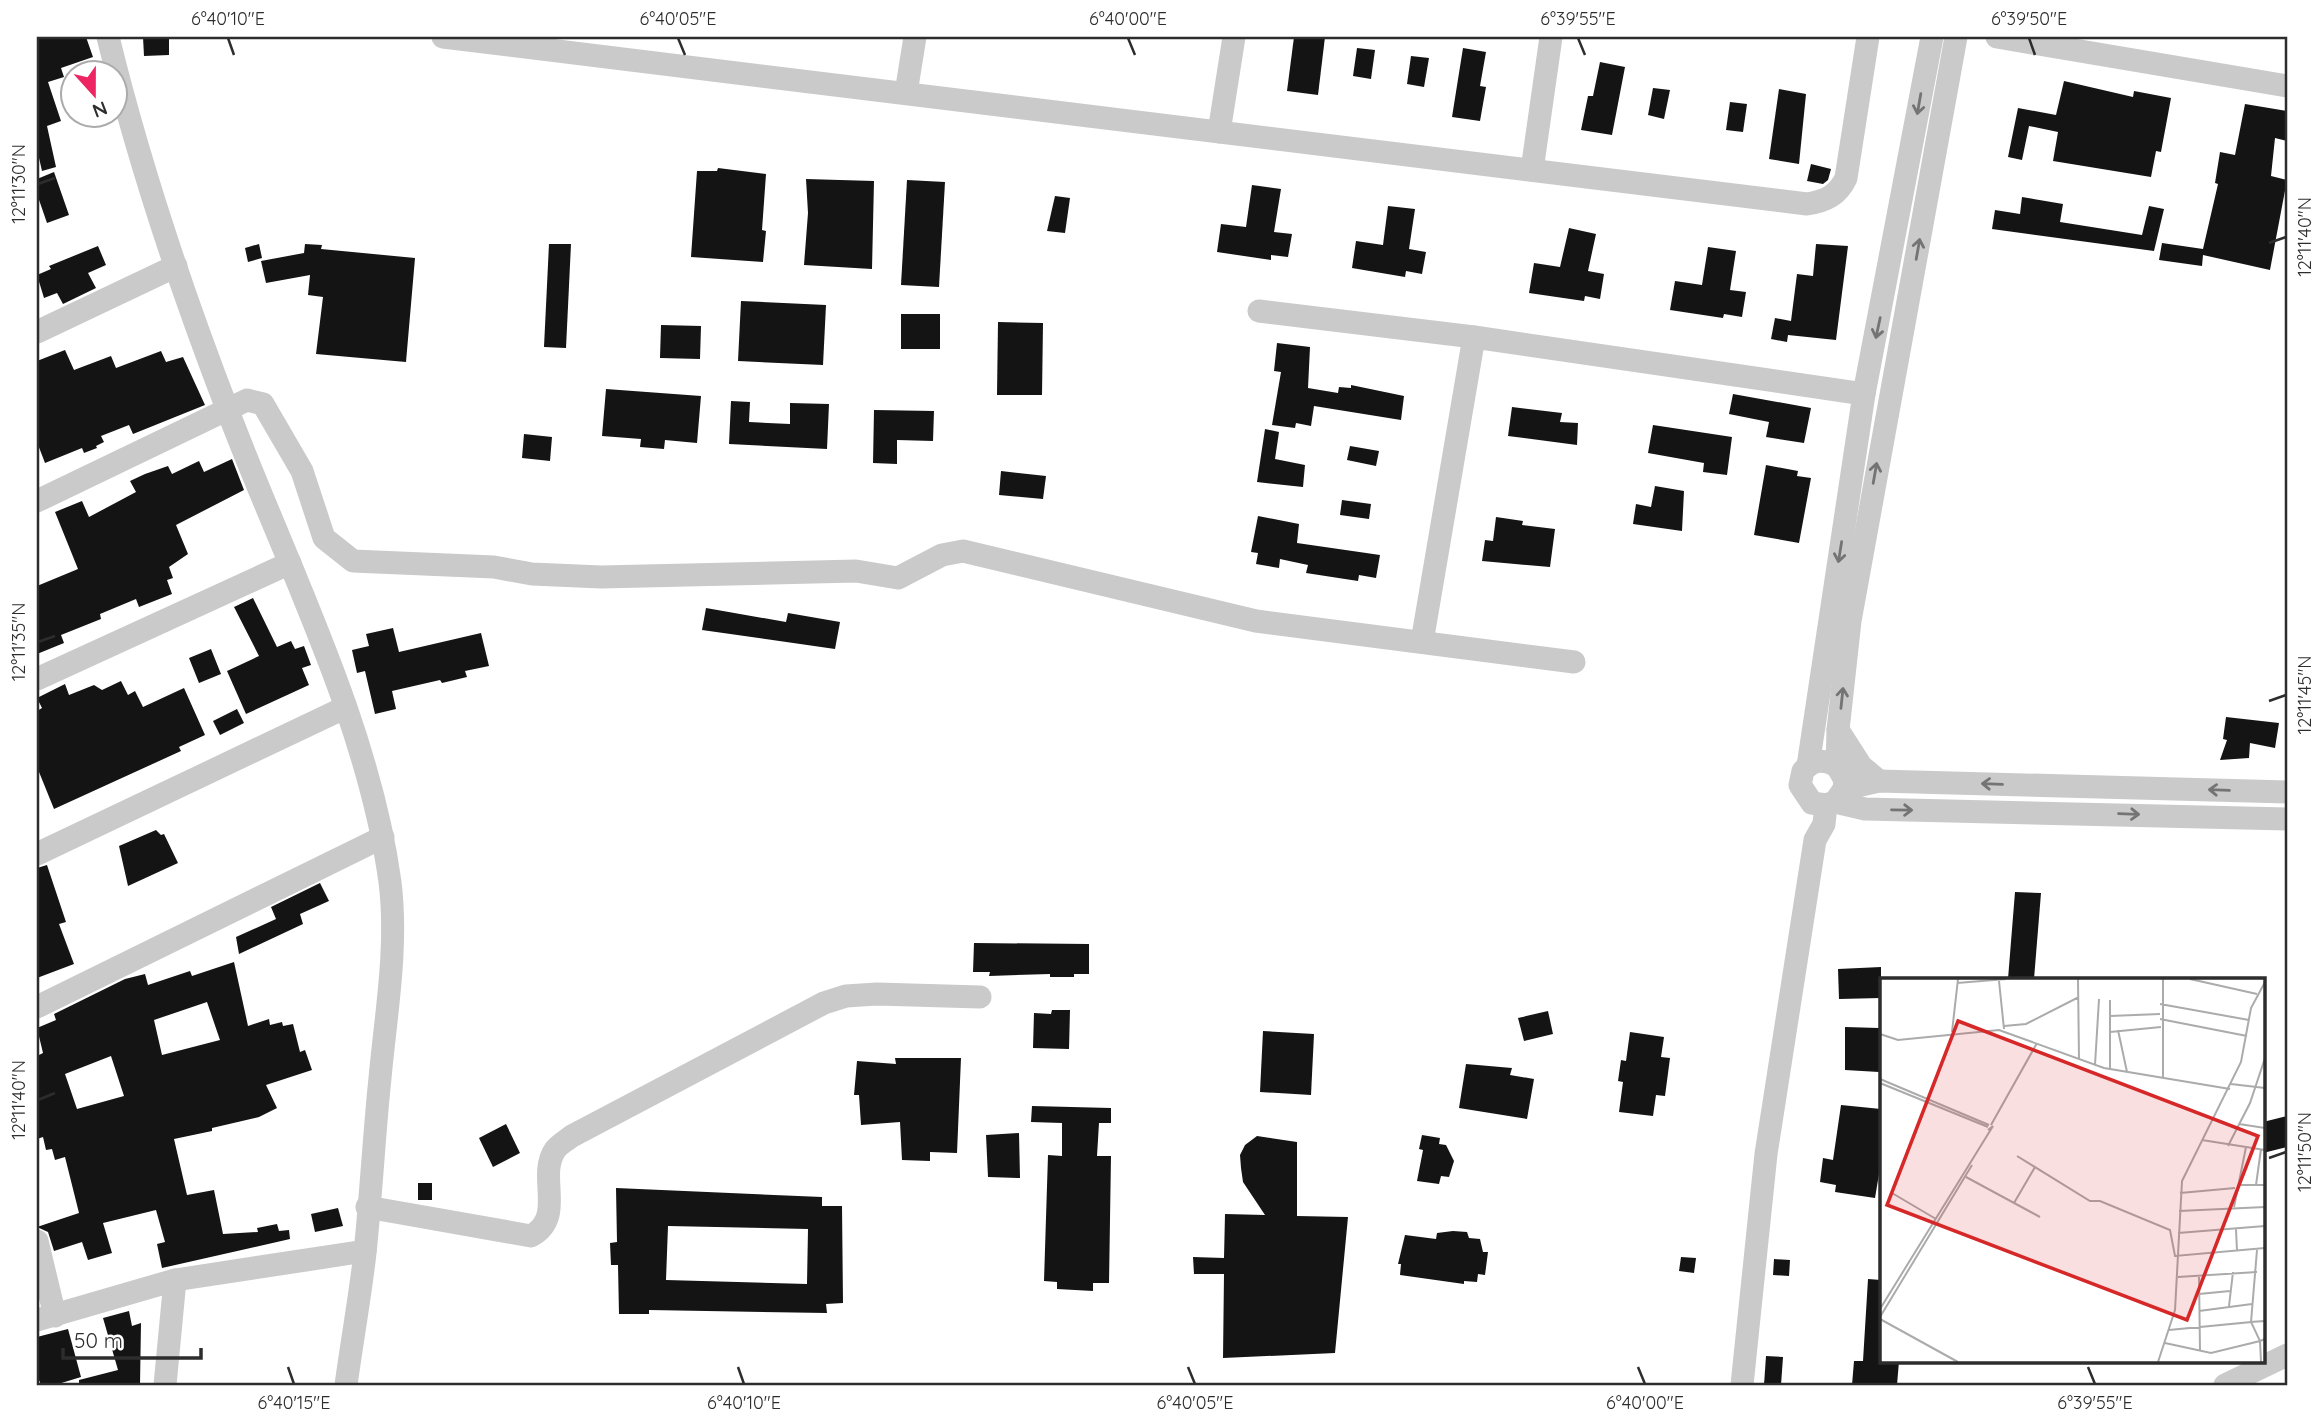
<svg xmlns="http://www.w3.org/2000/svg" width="2324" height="1422" viewBox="0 0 2324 1422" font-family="Quicksand,sans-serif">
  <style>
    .building { fill: #141414; fill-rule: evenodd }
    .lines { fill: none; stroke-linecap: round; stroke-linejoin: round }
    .minor { stroke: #cacaca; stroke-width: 23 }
    .oneway { stroke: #747474 }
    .ticks { fill: none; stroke: #2d2d2d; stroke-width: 2.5 }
    .inset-road { fill: none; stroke: #ababab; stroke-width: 2 }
    .view { fill: #d62828; fill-opacity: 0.15; stroke: #d62828; stroke-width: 3.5 }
    .inset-edge { fill: none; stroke: #2d2d2d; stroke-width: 3.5 }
    .neatline { fill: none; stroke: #2d2d2d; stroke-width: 2.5 }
    .ticks-label { font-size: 18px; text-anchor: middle; fill: #2d2d2d }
  </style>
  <rect width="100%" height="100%" fill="#fff"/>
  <g class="building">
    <polygon points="37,37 86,37 93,57 61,68 64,77 48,82 61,121 47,126 56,167 42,171 37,149"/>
    <polygon points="143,37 169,37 169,55 144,56"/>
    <polygon points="1294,37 1325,37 1318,95 1287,91"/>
    <polygon points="1357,48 1375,50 1371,79 1353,76"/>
    <polygon points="1463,48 1486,52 1480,86 1486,87 1480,121 1452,117"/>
    <polygon points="1411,56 1429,58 1424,87 1407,84"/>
    <polygon points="1600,62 1625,67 1612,135 1581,130 1588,96 1593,96"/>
    <polygon points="2064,81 2133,97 2134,91 2171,98 2161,152 2156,151 2151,177 2053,161 2058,132 2029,126 2022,160 2008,157 2018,108 2056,115"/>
    <polygon points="1653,88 1670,90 1664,119 1648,115"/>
    <polygon points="1779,89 1806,94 1799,164 1769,159"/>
    <polygon points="1730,102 1747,104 1743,132 1726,130"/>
    <polygon points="2245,104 2287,111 2287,141 2275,138 2271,176 2287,180 2270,270 2203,255 2202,266 2159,260 2162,243 2203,249 2218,184 2215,183 2220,152 2235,155"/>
    <polygon points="1811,164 1831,169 1828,180 1823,184 1807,181"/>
    <polygon points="718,168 766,174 762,230 766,231 763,262 691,257 697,171 717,171"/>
    <polygon points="54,172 69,215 47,223 37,194 37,179"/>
    <polygon points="806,179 874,181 872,269 804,265 808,213"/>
    <polygon points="907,180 945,182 939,287 901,285"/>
    <polygon points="1252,185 1281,189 1274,232 1292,234 1288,257 1271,255 1271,260 1217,252 1221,224 1246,227"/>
    <polygon points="1055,196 1070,198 1065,233 1047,231"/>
    <polygon points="2022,197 2063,204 2060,222 2142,235 2149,206 2164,209 2154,251 1992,229 1995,210 2020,214"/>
    <polygon points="1388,206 1415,209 1409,249 1426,252 1422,274 1406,271 1405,277 1352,268 1356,241 1383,245"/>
    <polygon points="1569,228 1596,234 1588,271 1604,274 1600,299 1585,296 1584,301 1529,293 1534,263 1560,267"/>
    <polygon points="259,244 262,258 248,262 245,248"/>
    <polygon points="305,244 322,245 321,249 415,258 406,362 316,354 323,297 308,295 310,275 266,283 261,261 304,253"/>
    <polygon points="549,244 571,244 566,348 544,347"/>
    <polygon points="1816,244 1848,246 1836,340 1788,335 1787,342 1771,339 1775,318 1791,321 1797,274 1813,276"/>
    <polygon points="98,246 106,265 88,273 96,288 63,304 57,293 44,298 37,275 51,269 49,266"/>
    <polygon points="1708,247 1736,251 1730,290 1746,292 1742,317 1724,314 1723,318 1670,310 1675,281 1702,285"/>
    <polygon points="741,301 826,305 823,365 738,361"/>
    <rect x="901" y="314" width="39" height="35"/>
    <polygon points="998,322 1043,323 1042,395 997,395"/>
    <polygon points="661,325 701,326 700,359 660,358"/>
    <polygon points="1277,343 1310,347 1308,388 1338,393 1339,387 1351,388 1351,385 1404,396 1401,420 1314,406 1311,426 1296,423 1295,428 1272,425 1281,372 1274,371"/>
    <polygon points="65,350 74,370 111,356 116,368 161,351 166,362 183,357 205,405 133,434 129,425 101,436 104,442 96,446 97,448 84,453 82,448 45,463 37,442 37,361"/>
    <polygon points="606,389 701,396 697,443 665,440 664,449 640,447 641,439 602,436"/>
    <polygon points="1733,394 1811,408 1804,443 1766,437 1769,422 1729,414"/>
    <polygon points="731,401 750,402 749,422 790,424 790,403 829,404 827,449 729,444"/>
    <polygon points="1512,407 1562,413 1560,422 1578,423 1577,445 1508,436"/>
    <polygon points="874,410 934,411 933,441 897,440 897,464 873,463"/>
    <polygon points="1653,425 1732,437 1727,475 1703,472 1704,463 1648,453"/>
    <polygon points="1265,429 1279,432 1275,459 1305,465 1303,487 1257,482"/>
    <polygon points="524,434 552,437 550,461 522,458"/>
    <polygon points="1350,446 1379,451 1376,466 1347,460"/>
    <polygon points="232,459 244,490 176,525 188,554 169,567 173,578 167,580 172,594 139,607 136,599 100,614 101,619 61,635 64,643 37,654 37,586 78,569 55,512 82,501 89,517 136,492 130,481 145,474 168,466 172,474 199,461 204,472"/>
    <polygon points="1766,465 1798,471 1797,476 1811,478 1799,543 1754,535"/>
    <polygon points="1001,471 1046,476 1043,499 999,495"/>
    <polygon points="1655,486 1684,491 1682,531 1633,524 1636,504 1651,507"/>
    <polygon points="1342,500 1371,504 1369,519 1340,515"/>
    <polygon points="1258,516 1299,524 1297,543 1380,555 1376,578 1359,575 1358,581 1306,573 1308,565 1280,559 1279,568 1256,564 1258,553 1251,552"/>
    <polygon points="1496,517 1523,521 1522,525 1555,529 1550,567 1482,561 1485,540 1493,541"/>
    <polygon points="253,598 277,647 291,641 295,649 304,646 311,665 302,668 309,685 246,714 227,671 259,656 234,607"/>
    <polygon points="706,608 786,622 788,613 840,622 835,649 702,630"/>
    <polygon points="393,628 399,652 481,633 489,666 465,671 467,677 442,683 440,680 392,691 396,709 375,714 365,671 357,673 352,650 369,646 366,634"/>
    <polygon points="211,649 221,674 199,683 189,658"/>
    <polygon points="121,681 128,695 135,691 143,707 184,688 205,735 179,747 181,751 54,809 37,767 37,711 42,708 37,698 65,684 69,695 94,685 102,690"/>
    <polygon points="237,709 244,723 220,735 213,721"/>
    <polygon points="2226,717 2279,723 2275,748 2250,743 2249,758 2220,760 2227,740 2223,739"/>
    <polygon points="156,830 161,835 164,834 178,863 128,886 119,846"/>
    <polygon points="47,865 66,922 59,924 74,964 37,978 37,868"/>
    <polygon points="320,883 329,901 300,914 303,924 239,954 236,937 276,919 271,907"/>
    <polygon points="2015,892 2041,893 2034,979 2008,979"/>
    <polygon points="974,943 1089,944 1089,974 1074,974 1074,977 1050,977 1050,974 989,976 990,972 973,972"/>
    <path d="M234,962L248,1026L269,1019L270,1025L282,1022L283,1026L293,1024L300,1052L305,1050L312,1070L266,1085L277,1108L259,1117L212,1128V1131L174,1139L187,1195L214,1190L223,1234L258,1232L257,1228L277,1224L279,1231L289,1230L290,1239L162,1268L157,1244L165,1242L156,1210L103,1223L112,1253L88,1260L82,1242L54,1251L48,1232L37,1227L79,1213L65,1157L55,1160L52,1149L46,1150L43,1137L37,1139V1056L43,1053L37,1028L56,1020L54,1014L125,979L145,974L148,985L190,971L192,976ZM207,1002L220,1040L162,1055L154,1020ZM111,1056L124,1096L77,1109L65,1074Z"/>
    <polygon points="1881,967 1881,998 1839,999 1838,969"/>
    <polygon points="1052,1010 1070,1010 1069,1049 1033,1048 1034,1013 1051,1014"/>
    <polygon points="1548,1011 1553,1034 1524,1041 1518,1018"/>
    <polygon points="1845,1027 1879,1028 1879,1072 1845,1070"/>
    <polygon points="1263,1031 1314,1034 1311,1095 1260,1092"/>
    <polygon points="1630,1032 1664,1037 1661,1057 1670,1058 1665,1096 1656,1095 1653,1116 1619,1112 1623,1082 1618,1081 1621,1060 1626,1061"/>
    <polygon points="895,1058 961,1058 957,1153 930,1152 930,1161 902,1160 900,1122 861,1125 859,1095 854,1095 857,1061 896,1064"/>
    <polygon points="1466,1064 1512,1068 1510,1075 1534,1079 1527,1119 1459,1108"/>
    <polygon points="1841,1105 1881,1109 1881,1162 1875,1198 1835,1192 1836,1185 1820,1182 1823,1158 1833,1160"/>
    <polygon points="1032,1106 1111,1108 1111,1123 1099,1123 1097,1156 1111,1156 1109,1283 1093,1283 1093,1291 1057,1289 1057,1282 1044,1281 1048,1155 1062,1156 1062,1123 1031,1122"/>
    <polygon points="2287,1116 2287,1147 2263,1153 2263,1122"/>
    <polygon points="506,1124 520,1153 493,1167 479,1138"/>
    <polygon points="1019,1133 1020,1178 988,1177 986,1135"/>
    <polygon points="1422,1135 1440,1138 1439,1144 1446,1145 1454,1161 1449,1177 1441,1176 1439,1184 1417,1181 1423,1150 1419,1149"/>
    <polygon points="1257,1136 1297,1142 1297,1216 1348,1217 1335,1353 1223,1358 1224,1274 1194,1274 1193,1257 1224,1258 1225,1214 1265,1215 1243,1182 1241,1168 1240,1155 1245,1145"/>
    <rect x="418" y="1183" width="14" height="17"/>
    <path d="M616,1188L822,1197V1206H842L843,1303L826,1304L827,1313L649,1310V1314H619L618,1265H611L610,1243L617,1242ZM668,1226L808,1229L807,1284L666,1280Z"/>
    <polygon points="338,1208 343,1226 315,1232 311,1214"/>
    <polygon points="1453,1231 1467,1232 1469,1238 1480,1239 1483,1252 1488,1252 1485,1275 1478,1274 1477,1282 1464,1281 1464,1284 1400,1275 1401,1264 1398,1264 1405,1235 1436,1239 1437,1233"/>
    <polygon points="1681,1257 1696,1258 1694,1273 1679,1271"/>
    <polygon points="1774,1259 1790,1260 1789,1276 1773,1275"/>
    <polygon points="1868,1279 1881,1280 1881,1361 1899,1361 1897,1385 1852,1385 1854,1361 1863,1361"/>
    <polygon points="129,1311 132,1326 141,1323 140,1385 79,1385 79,1380 118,1370 103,1318"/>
    <polygon points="68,1329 81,1377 55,1385 41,1385 37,1375 37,1337"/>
    <polygon points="1766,1356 1783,1357 1781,1385 1764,1385"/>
  </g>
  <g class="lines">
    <g class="minor">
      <path d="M108,37C139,164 181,289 228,411C285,562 368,721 390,882C398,947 386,1013 380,1078C374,1136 371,1195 365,1253C360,1297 352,1341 346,1385"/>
      <path d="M443,37L1807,204C1826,201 1838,195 1846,178L1868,37"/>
      <polyline points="1997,37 2287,86"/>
      <polyline points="906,93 915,37"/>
      <polyline points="1219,132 1234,37"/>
      <polyline points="1532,170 1551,37"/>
      <polyline points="1259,311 1474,337 1864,394"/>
      <polyline points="37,332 176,266"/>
      <polyline points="37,501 247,400 263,404 302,471 324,538 353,561 494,567 532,574 601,577 856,571 898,578 942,555 963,551 1256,621 1574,662"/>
      <polyline points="1422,642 1474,337"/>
      <polyline points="37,679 290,563"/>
      <polyline points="1838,730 1861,766 1879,781"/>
      <polyline points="1808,766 1864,394 1932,37"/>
      <path d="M1837,766C1824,759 1813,759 1803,771L1800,785L1812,803L1826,805L1835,802L1844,789L1845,780L1837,766L1838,730L1850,621L1956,37"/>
      <polyline points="1844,789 1879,781 2287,792"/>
      <polyline points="1835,802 1865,809 2287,819"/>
      <polyline points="37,854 344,708"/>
      <polyline points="37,1007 383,837"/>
      <path d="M367,1207L531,1236C566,1217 537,1177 555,1150C558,1145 567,1140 572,1136L824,1003L846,996L877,994L980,997"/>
      <polyline points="37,1241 55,1316"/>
      <polyline points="37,1320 175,1280 365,1251"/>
      <polyline points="165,1385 175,1280"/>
      <polyline points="1742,1385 1766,1154 1815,840 1824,824 1826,805"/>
      <polyline points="2225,1385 2287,1355"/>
    </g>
  </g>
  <defs><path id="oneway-shaft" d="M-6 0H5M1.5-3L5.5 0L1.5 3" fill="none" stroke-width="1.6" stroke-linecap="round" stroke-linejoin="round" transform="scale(1.75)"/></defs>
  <g class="oneway">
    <use href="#oneway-shaft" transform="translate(1919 104) rotate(100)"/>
    <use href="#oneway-shaft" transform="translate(1918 249) rotate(-80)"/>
    <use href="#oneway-shaft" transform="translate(1878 328) rotate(102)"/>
    <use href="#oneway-shaft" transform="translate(1875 473) rotate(-80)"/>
    <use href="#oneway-shaft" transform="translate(1840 552) rotate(99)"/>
    <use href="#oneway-shaft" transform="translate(1842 698) rotate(-84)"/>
    <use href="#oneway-shaft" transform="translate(1992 784) rotate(-178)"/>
    <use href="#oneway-shaft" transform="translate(2219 790) rotate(-178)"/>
    <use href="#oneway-shaft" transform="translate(1902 810) rotate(1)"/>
    <use href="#oneway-shaft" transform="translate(2129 814) rotate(2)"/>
  </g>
  <path class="ticks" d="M228,38L234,55M678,38L685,55M1128,38L1135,55M1578,38L1585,55M2029,38L2035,55M38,184L55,178M2269,243L2286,237M38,642L55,636M2269,701L2286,695M38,1100L55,1093M2269,1158L2286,1152M288,1367L294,1384M738,1367L744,1384M1188,1367L1195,1384M1638,1367L1645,1384M2088,1367L2095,1384"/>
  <g transform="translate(1880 978)">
    <rect width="385" height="385" fill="#fff"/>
    <path class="inset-road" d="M198,1L199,81M310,1L377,16M119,3L124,51M77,5L126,1M280,26L369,42M230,38L280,36M280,41L367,58M124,48L146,46L199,19M238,52L247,94M72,54L78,1M230,54L281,49M0,56L18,62L119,52L224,90L350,111M215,87L219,21M230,91V22M283,100V1M0,101L109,147M0,105L108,149M351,106L385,110M359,146L385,150M111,147L157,65M322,162L385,172M348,168L370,125L385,80M137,178L210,223H220L290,252L295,278L385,270M86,199L160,239M361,207H385M376,207L381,171M12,215L56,241M300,215L355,210M134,225L155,189M354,229L366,169M299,233L385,229M356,251L357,273M298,255L385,248M319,297L320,374M298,299L377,294M319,316L350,313M349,328L353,294M0,331L113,148L108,152M319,333L372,326M0,339L92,187M0,341L78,384M289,352L371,344L377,272M285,365L331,375L380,363L371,344L385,343M278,384L295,332L302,203L361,84L371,30L385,4M381,384L380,363L385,361"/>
    <path class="view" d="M78,43L378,158L307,342L7,227Z"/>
    <rect width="385" height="385" class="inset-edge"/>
  </g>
  <rect width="2324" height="1422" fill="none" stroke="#ffffff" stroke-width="77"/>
  <g transform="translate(94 94) rotate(159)"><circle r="33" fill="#ffffff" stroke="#ababab" stroke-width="2"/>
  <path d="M0-5L12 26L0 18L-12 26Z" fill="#ed2663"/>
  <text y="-10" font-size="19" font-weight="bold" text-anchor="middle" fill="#2d2d2d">N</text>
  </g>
  <path d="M63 1348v10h138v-10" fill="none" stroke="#2d2d2d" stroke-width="3.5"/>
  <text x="74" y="1348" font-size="21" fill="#2d2d2d" stroke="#ffffff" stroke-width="5" paint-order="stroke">50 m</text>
  <rect x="38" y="38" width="2248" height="1346" class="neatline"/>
  <g class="ticks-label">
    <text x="228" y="25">6°40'10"E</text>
    <text x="678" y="25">6°40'05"E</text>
    <text x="1128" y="25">6°40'00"E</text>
    <text x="1578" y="25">6°39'55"E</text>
    <text x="2029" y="25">6°39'50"E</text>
    <text transform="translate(19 184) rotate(-90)" y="6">12°11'30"N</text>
    <text transform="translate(2305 237) rotate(-90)" y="6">12°11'40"N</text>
    <text transform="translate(19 642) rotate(-90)" y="6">12°11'35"N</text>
    <text transform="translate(2305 695) rotate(-90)" y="6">12°11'45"N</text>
    <text transform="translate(19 1100) rotate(-90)" y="6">12°11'40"N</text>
    <text transform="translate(2305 1152) rotate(-90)" y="6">12°11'50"N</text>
    <text x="294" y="1409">6°40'15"E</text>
    <text x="744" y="1409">6°40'10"E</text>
    <text x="1195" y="1409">6°40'05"E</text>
    <text x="1645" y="1409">6°40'00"E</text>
    <text x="2095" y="1409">6°39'55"E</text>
  </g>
</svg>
